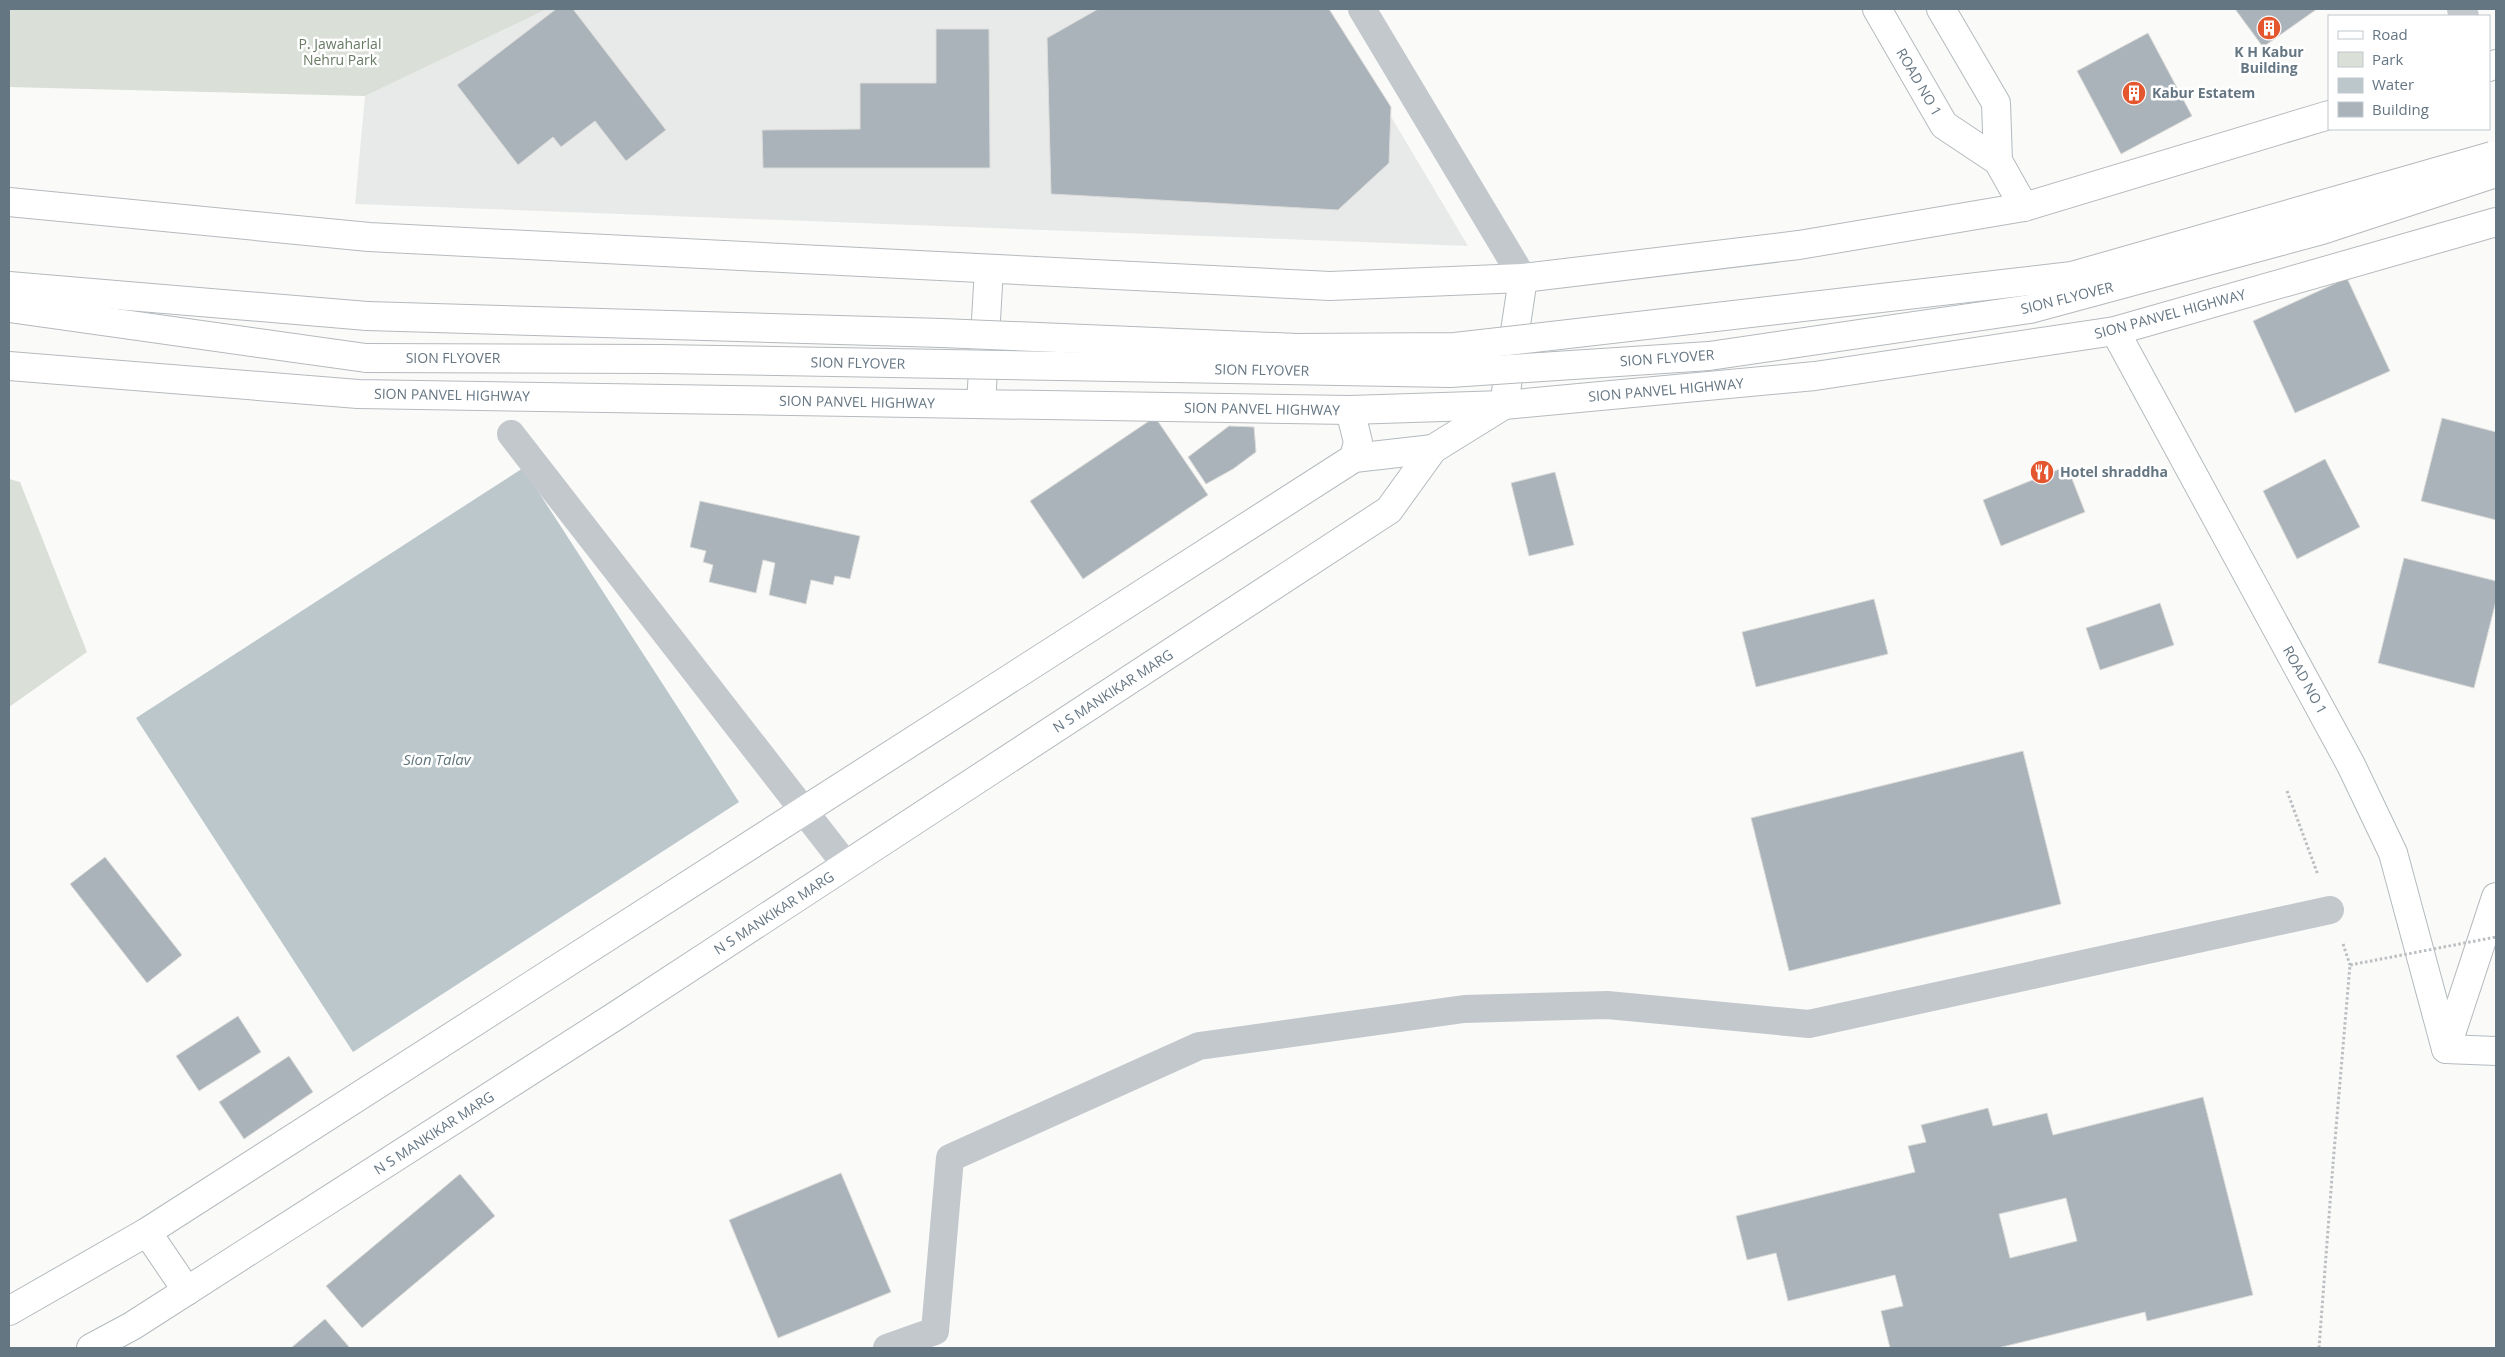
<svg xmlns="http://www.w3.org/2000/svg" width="2505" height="1357" viewBox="0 0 2505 1357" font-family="'Open Sans',sans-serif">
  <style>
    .built { fill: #e8e9e9 }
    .green { fill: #dadfd7 }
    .water { fill: #bbc7cb }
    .building { fill: #aab3b9; stroke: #dcdcda; fill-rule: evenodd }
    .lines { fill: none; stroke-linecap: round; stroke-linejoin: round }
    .secondary-casing { stroke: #b3babf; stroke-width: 30 }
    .primary-casing { stroke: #b5babe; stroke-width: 30 }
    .trunk-casing { stroke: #b4b9bd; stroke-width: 30 }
    .path { stroke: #bbbfc2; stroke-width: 3; stroke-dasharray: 2.5 2.5; stroke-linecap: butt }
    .minor { stroke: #c3c8cc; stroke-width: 28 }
    .secondary { stroke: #fff; stroke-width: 28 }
    .primary { stroke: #fff; stroke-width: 28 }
    .trunk { stroke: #fff; stroke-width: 28 }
    .trunk-bridge-casing { stroke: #b4b9bd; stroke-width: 30; stroke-linecap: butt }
    .path-bridge { stroke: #bbbfc2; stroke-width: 3; stroke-dasharray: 2.5 2.5; stroke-linecap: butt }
    .trunk-bridge { stroke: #fff; stroke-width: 28 }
    .labels { text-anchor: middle; stroke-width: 5; stroke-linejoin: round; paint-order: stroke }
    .park-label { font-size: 14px; fill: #687a64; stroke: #fff }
    .poi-label { font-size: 14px; font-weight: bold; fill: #657683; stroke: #fff; text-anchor: start }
    .street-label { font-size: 14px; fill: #657683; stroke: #fff }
    .water-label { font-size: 15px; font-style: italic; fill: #60757c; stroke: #fff }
  </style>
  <rect width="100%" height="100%" fill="#fafaf8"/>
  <polygon class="built" points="547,9 1327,9 1468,246 355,204 365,96"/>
  <g class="green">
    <polygon points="9,9 547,9 365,96 9,87"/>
    <polygon points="9,479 20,482 87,652 9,707"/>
  </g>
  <polygon class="water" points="523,468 739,802 353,1052 136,718"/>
  <g class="building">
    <polygon points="556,9 573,9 666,130 626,161 595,121 561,147 553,137 518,165 457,85"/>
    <polygon points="1098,9 1329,9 1391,107 1389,163 1338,210 1051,194 1047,38"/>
    <polygon points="2235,9 2317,9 2263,47"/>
    <polygon points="936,29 989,29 990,168 763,168 762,130 860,129 860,83 936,83"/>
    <polygon points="2148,33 2192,116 2121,154 2077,71"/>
    <polygon points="2347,278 2390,371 2295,413 2253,321"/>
    <polygon points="1155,417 1208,495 1083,579 1030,501"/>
    <polygon points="2442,418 2496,432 2496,520 2421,501"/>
    <polygon points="1229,426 1254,427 1256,452 1233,469 1206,484 1188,457"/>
    <polygon points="2325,459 2360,527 2297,559 2263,491"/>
    <polygon points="2067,466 2085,512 2001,546 1983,500"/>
    <polygon points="1555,472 1574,545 1529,556 1511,483"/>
    <polygon points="700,501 860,536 850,579 835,576 833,585 811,580 806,604 769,595 775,563 763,560 756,593 709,582 713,565 703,562 706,551 690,547"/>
    <polygon points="2404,558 2496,581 2496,601 2474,688 2378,663"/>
    <polygon points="1874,599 1888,654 1756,687 1742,632"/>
    <polygon points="2160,603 2174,645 2100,670 2086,628"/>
    <polygon points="2023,751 2061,904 1789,971 1751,818"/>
    <polygon points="105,857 182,955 147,983 70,884"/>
    <polygon points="238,1016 261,1052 199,1091 176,1056"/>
    <polygon points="289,1056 313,1092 244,1139 219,1102"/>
    <path d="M2203,1097L2253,1295L2147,1321L2145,1312L1998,1348H1890L1881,1311L1903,1306L1895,1275L1788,1301L1776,1253L1747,1260L1736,1216L1915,1172L1908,1146L1926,1142L1921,1125L1988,1108L1993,1126L2047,1113L2053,1135ZM2066,1198L2077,1241L2010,1258L1999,1214Z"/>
    <polygon points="841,1173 891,1292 778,1338 729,1220"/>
    <polygon points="460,1174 495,1216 362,1328 326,1286"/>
    <polygon points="325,1319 350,1348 291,1348"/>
  </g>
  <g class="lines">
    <g class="secondary-casing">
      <g id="secondary">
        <polyline points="1877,9 1944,125 1998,161 2024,207"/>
        <polyline points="1941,9 1996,103 1998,161"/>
        <polyline points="2115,331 2351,765 2393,853 2446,1049 2496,1051"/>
        <polyline points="147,1232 187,1291"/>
        <polyline points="9,1311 147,1232 1354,458 1433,449"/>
        <polyline points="91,1348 132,1326 617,1015 1389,510 1433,449 1504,405 1523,278"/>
      </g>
    </g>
    <g class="primary-casing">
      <g id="primary">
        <polyline points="2489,67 2496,64"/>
        <polyline points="9,202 369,237 1330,286 1523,278 1799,245 2024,207 2329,115"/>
        <polyline points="9,366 358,394 1350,410 1504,405 1815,376 2115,331 2496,222"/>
        <polyline points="981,404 989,269"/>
        <polyline points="1350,410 1358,442 1354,458"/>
        <polyline points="2446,1049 2496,897"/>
      </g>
    </g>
    <g class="trunk-casing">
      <g id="trunk">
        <polyline points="9,286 367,316"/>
        <polyline points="9,308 366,358"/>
      </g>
    </g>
    <g class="path">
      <polyline points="2287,791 2318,875"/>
      <polyline points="2343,944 2350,965"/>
      <polyline points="2319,1348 2333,1164"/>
    </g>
    <g class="minor">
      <polyline points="1362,9 1523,278"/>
      <polyline points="2461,9 2465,16"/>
      <polyline points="511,434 846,865"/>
      <polyline points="887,1348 935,1331 950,1158 1199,1046 1464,1009 1607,1005 1809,1024 2330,910"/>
    </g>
    <use href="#secondary" class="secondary"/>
    <use href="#primary" class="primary"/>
    <use href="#trunk" class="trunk"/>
    <g class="trunk-bridge-casing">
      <g id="trunk-bridge">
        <polyline points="367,316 942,333 1297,348 1455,347 2072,276 2492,156"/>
        <polyline points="366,358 660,359 1450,373 1709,356 2030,309 2322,230 2496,173"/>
      </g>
    </g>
    <polyline class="path-bridge" points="2333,1164 2350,965 2496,937"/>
    <use href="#trunk-bridge" class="trunk-bridge"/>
  </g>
  <defs>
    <g id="building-disc" transform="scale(1.25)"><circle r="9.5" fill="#e4572e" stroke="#fff"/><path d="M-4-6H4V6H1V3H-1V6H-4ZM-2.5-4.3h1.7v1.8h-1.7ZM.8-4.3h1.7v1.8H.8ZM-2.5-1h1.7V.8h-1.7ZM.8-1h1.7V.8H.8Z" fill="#fff"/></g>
    <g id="restaurant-disc" transform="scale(1.25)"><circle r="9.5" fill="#e4572e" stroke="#fff"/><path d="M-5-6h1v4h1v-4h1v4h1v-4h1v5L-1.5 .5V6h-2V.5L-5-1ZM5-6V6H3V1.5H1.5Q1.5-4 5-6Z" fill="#fff"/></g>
  </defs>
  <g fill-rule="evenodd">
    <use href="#building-disc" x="2269" y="28"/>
    <use href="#building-disc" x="2134" y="93"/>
    <use href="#restaurant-disc" x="2042" y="472"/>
  </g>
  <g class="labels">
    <g class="park-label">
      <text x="340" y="49">P. Jawaharlal<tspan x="340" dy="16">Nehru Park</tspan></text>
    </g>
    <g class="poi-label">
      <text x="2269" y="57" text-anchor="middle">K H Kabur<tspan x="2269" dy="16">Building</tspan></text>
      <text x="2152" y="98">Kabur Estatem</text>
      <text x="2060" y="477">Hotel shraddha</text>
    </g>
    <g class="street-label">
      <text transform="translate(1919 82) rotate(60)" y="5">ROAD NO 1</text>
      <text transform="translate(2067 298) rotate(-14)" y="5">SION FLYOVER</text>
      <text transform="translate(2170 314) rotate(-15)" y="5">SION PANVEL HIGHWAY</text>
      <text x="453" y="363">SION FLYOVER</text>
      <text transform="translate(1667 358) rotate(-4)" y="5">SION FLYOVER</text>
      <text transform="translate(858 363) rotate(1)" y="5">SION FLYOVER</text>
      <text transform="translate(1262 370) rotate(1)" y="5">SION FLYOVER</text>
      <text transform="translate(1666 390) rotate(-5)" y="5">SION PANVEL HIGHWAY</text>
      <text transform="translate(452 395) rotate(1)" y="5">SION PANVEL HIGHWAY</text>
      <text transform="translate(857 402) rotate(1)" y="5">SION PANVEL HIGHWAY</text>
      <text transform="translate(1262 409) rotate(1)" y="5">SION PANVEL HIGHWAY</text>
      <text transform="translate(2305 680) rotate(61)" y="5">ROAD NO 1</text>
      <text transform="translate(1113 691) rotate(-33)" y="5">N S MANKIKAR MARG</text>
      <text transform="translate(774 913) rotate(-33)" y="5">N S MANKIKAR MARG</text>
      <text transform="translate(434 1133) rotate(-33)" y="5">N S MANKIKAR MARG</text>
    </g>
    <g class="water-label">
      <text x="437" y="765">Sion Talav</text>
    </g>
  </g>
  <rect width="2505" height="1357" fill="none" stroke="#657683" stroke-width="20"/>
  <rect x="2328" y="15" width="162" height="115" fill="#ffffff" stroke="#c1c8cd"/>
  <rect x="2338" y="31" width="25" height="8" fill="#ffffff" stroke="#c1c8cd"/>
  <text x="2372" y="40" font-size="15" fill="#657683">Road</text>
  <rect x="2338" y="52" width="25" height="15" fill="#dadfd7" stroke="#c1c8cd"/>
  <text x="2372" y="65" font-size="15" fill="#657683">Park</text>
  <rect x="2338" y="78" width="25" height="15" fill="#bbc7cb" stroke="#c1c8cd"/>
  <text x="2372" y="90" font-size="15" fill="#657683">Water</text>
  <rect x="2338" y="102" width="25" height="15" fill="#aab3b9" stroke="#c1c8cd"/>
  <text x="2372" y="115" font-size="15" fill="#657683">Building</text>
</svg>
